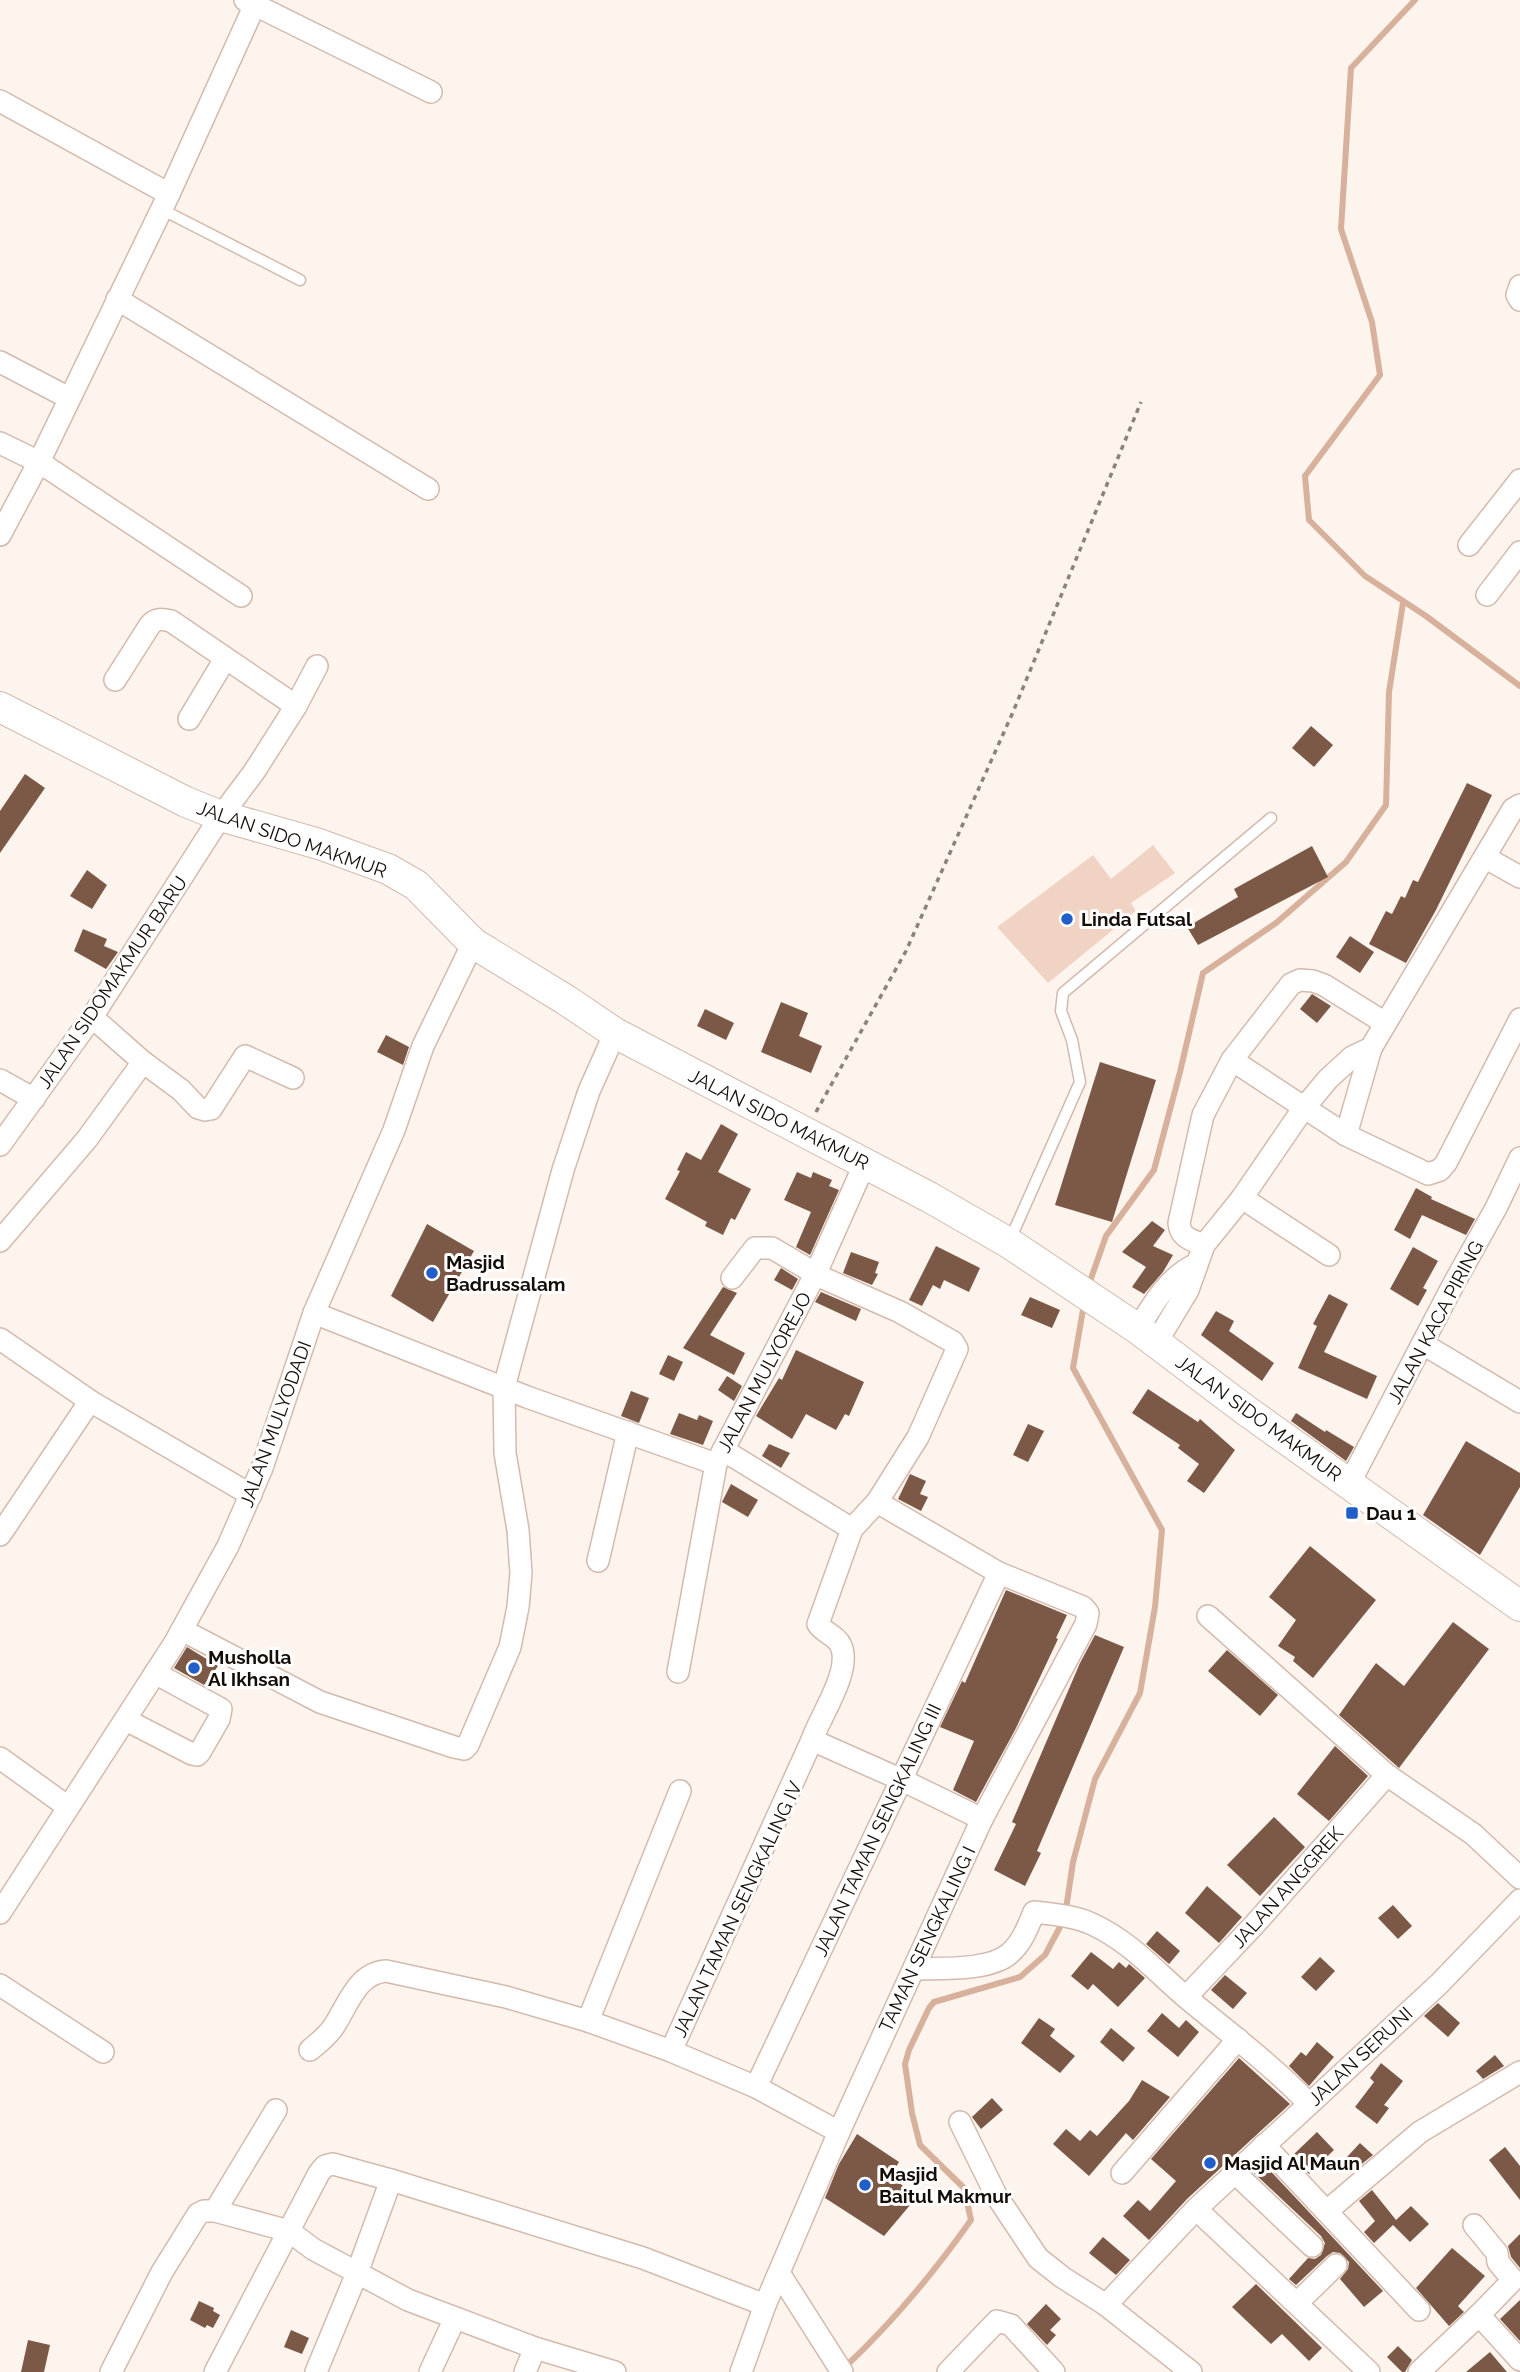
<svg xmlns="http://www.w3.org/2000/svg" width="1520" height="2372" viewBox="0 0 1520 2372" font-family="Raleway,sans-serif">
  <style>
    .green { fill: #f0d3c2 }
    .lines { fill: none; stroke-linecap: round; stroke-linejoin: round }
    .stream { stroke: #d7b19b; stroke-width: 6 }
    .building { fill: #7b5946 }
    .service-casing { stroke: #d3baad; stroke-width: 13 }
    .minor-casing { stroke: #d3baad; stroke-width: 24 }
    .secondary-casing { stroke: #d3baad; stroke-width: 32 }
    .path { stroke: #8b827d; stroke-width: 3.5; stroke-dasharray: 5 5; stroke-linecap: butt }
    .service { stroke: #fff; stroke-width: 10 }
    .minor { stroke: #fff; stroke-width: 21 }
    .secondary { stroke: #fff; stroke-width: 30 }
    .poi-dot { fill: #205eca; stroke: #fff; stroke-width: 2.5 }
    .labels { text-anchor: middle; stroke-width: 6; stroke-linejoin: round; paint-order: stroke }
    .street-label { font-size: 19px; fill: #150d08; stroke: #fff }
    .poi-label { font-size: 19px; font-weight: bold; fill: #150d08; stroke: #fff; text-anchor: start }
  </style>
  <rect width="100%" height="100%" fill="#fef4ee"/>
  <polygon class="green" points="1153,845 1175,873 1131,903 1136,911 1048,983 997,927 1093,855 1111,879"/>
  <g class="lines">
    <g class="stream">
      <polyline points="1415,0 1351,68 1341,229 1372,322 1380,375 1305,476 1309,520 1365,576 1426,616 1520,686"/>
      <polyline points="1088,1287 1106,1236 1154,1170 1180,1072 1203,973 1276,923 1346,862 1386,805 1389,692 1403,603"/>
      <path d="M844,2368C892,2323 933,2274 971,2220L964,2188L920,2145L912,2113L905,2064L909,2050L929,2008L934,2002L1020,1977L1045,1955L1060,1927L1066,1909L1073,1862L1095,1779L1140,1693L1155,1607L1162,1530L1073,1368L1084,1304"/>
    </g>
  </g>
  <g class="building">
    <polygon points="1311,726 1333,745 1314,767 1292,748"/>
    <polygon points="25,774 45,788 0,853 0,811"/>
    <polygon points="1467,783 1492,795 1436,910 1406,963 1369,944 1386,911 1392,914 1401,896 1405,898 1413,880 1418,882"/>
    <polygon points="1312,846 1328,877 1198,945 1187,927 1238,897 1234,889"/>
    <polygon points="87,870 107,885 92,909 70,896"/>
    <polygon points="83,929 107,939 104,946 118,952 106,969 74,951"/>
    <polygon points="1350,936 1374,952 1360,973 1336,957"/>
    <polygon points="1312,994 1331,1006 1317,1023 1300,1009"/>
    <polygon points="781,1002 808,1013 799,1036 822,1046 811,1073 761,1052"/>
    <polygon points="705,1009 734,1023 726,1040 697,1026"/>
    <polygon points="386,1035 409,1047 403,1065 377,1052"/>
    <polygon points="1100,1062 1156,1080 1112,1222 1055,1205"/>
    <polygon points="721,1124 738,1134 718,1172 751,1189 735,1220 731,1218 723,1235 705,1226 707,1222 665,1199 680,1171 677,1170 686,1152 701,1160"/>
    <polygon points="797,1172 811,1178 813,1172 832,1180 829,1186 839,1190 810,1255 796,1247 811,1212 784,1200"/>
    <polygon points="1416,1188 1432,1197 1431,1199 1475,1219 1466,1235 1422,1215 1410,1239 1394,1230"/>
    <polygon points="1152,1221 1165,1230 1153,1246 1173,1255 1163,1272 1144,1294 1132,1287 1146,1267 1122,1252"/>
    <polygon points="427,1224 474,1251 433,1322 391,1296"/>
    <polygon points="936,1246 980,1268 969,1292 944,1280 940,1289 933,1285 922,1306 909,1300"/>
    <polygon points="1413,1247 1438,1261 1423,1288 1427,1290 1418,1306 1390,1289"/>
    <polygon points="851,1252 879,1262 875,1273 878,1274 872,1285 843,1273"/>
    <polygon points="781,1268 798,1279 792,1290 774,1280"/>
    <polygon points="723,1287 737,1293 710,1335 745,1353 734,1375 683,1348"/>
    <polygon points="821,1292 861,1309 856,1321 815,1302"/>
    <polygon points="1329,1294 1348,1304 1324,1352 1377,1376 1367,1399 1298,1368 1317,1326 1313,1324"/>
    <polygon points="1030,1297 1060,1310 1052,1328 1021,1315"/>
    <polygon points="1216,1311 1234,1321 1229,1331 1274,1363 1262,1381 1201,1335"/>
    <polygon points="796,1350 864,1382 849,1416 845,1414 836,1430 806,1414 792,1439 756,1416 779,1378 782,1380"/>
    <polygon points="668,1355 683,1362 674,1381 659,1374"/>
    <polygon points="727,1376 742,1386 734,1401 718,1390"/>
    <polygon points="1148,1389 1198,1422 1200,1419 1235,1450 1204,1493 1187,1481 1199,1464 1178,1448 1180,1445 1132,1413"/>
    <polygon points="631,1391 649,1398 639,1423 621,1416"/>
    <polygon points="679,1413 697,1420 699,1415 713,1421 703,1445 670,1434"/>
    <polygon points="1296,1413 1325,1432 1326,1430 1354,1447 1346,1461 1291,1421"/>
    <polygon points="1028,1424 1044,1431 1028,1462 1013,1455"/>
    <polygon points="1466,1441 1520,1473 1520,1487 1480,1555 1423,1515"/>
    <polygon points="769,1444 790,1453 781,1468 762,1456"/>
    <polygon points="910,1474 926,1481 920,1494 928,1497 921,1511 898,1499"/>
    <polygon points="731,1484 758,1500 748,1517 722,1502"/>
    <polygon points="1310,1546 1376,1600 1313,1678 1293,1661 1295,1657 1278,1646 1296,1620 1269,1597"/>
    <polygon points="1006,1590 1067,1615 1056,1638 1058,1639 1015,1730 976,1802 953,1790 974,1741 940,1727 962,1681 965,1683"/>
    <polygon points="1453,1622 1489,1649 1399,1768 1339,1715 1376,1663 1404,1686"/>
    <polygon points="1095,1635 1124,1647 1037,1851 1041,1853 1025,1886 994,1870 1016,1824 1012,1822 1080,1663"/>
    <polygon points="187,1647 218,1666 204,1685 174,1668"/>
    <polygon points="1227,1650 1278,1695 1260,1716 1208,1671"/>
    <polygon points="1335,1746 1368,1776 1329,1821 1297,1794"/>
    <polygon points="1274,1817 1305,1847 1260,1896 1227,1865"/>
    <polygon points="1207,1886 1242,1917 1219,1943 1185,1913"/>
    <polygon points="1393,1905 1412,1926 1398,1939 1378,1918"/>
    <polygon points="1157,1931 1180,1951 1169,1964 1146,1944"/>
    <polygon points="1091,1952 1113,1969 1119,1962 1126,1968 1129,1964 1145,1978 1118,2007 1093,1984 1088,1990 1071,1976"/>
    <polygon points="1320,1957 1335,1971 1316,1991 1301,1977"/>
    <polygon points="1225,1975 1247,1993 1233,2009 1211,1990"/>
    <polygon points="1438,2003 1460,2023 1448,2037 1424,2016"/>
    <polygon points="1162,2013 1179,2028 1186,2020 1199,2032 1178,2057 1147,2031"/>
    <polygon points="1039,2018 1055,2029 1050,2036 1075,2056 1060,2073 1021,2043"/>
    <polygon points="1111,2028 1135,2048 1123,2062 1100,2042"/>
    <polygon points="1317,2042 1334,2057 1309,2086 1289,2066 1301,2052 1306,2056"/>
    <polygon points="1495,2055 1504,2066 1483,2079 1476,2071"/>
    <polygon points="1239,2058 1290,2104 1187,2199 1149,2240 1123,2216 1138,2200 1150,2211 1176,2181 1151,2159"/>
    <polygon points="1381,2063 1403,2081 1384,2105 1389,2108 1377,2124 1355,2107 1374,2082 1370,2078"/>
    <polygon points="1142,2080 1170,2097 1133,2140 1126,2133 1089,2176 1053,2144 1066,2129 1080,2141 1090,2130 1097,2136 1129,2101"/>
    <polygon points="992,2098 1003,2110 981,2129 972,2117"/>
    <polygon points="1317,2132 1334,2150 1309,2174 1292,2156"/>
    <polygon points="857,2134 899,2162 891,2175 916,2198 884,2236 825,2198 839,2164"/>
    <polygon points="1360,2143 1373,2155 1358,2167 1347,2157"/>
    <polygon points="1505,2147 1520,2166 1520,2200 1489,2160"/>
    <polygon points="1264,2164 1383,2291 1364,2307 1340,2279 1348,2269 1349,2262 1340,2253 1333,2252 1327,2256 1296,2285 1289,2279 1308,2258 1315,2259 1321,2255 1325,2243 1321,2236 1254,2173"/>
    <polygon points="1372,2190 1396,2220 1411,2206 1429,2224 1410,2242 1393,2225 1374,2243 1364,2232 1375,2221 1359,2201"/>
    <polygon points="1520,2234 1520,2268 1511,2257 1508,2246"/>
    <polygon points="1103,2237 1130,2260 1116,2275 1089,2253"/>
    <polygon points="1452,2248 1485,2276 1458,2306 1464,2312 1449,2326 1416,2288"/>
    <polygon points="1256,2284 1322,2348 1309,2361 1282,2334 1271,2344 1232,2307"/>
    <polygon points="1520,2300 1520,2341 1500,2319"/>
    <polygon points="199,2301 214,2308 213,2311 220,2315 213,2328 207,2325 205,2328 190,2320"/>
    <polygon points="1046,2304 1061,2319 1050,2330 1056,2335 1047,2345 1027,2324"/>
    <polygon points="291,2330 309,2338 302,2354 284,2347"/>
    <polygon points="28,2340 50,2345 44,2372 21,2372"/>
    <polygon points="1398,2346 1412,2360 1405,2372 1402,2372 1387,2357"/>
    <polygon points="1490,2352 1507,2372 1466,2372"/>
  </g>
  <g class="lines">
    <g class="service-casing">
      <g id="service">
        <polyline points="161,209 300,280"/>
        <polyline points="1009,1242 1080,1082 1072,1040 1061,1011 1063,993 1271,818"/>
      </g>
    </g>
    <g class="minor-casing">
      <g id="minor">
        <polyline points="245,0 431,92"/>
        <polyline points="0,101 169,194 39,462 0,535"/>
        <polyline points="169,194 257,0"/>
        <polyline points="1520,286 1517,295 1520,300"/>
        <polyline points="117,299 428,489"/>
        <polyline points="0,362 69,398"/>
        <polyline points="0,443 39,462 241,596"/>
        <polyline points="1469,545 1520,480"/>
        <polyline points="1487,595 1520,552"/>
        <polyline points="296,706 317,666"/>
        <polyline points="189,719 225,659"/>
        <polyline points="1486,858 1520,877"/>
        <polyline points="92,1017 143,1062 181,1090 198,1108 205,1110 211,1109 245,1056 293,1078"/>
        <polyline points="1232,1060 1346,1135 1428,1174 1440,1170 1446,1163 1520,1019"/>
        <polyline points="0,1080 34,1099"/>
        <polyline points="1346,1135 1371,1048"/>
        <path d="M0,1145L92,1017L221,816L254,772L296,706L171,621C162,619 156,618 150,625L115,680"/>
        <polyline points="1242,1198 1329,1255"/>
        <polyline points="0,1241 87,1139 143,1062"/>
        <path d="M1204,1245C1192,1240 1180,1238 1179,1223L1203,1115L1232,1060L1291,984L1300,980L1313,981L1324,985L1385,1023"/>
        <path d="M732,1278L755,1248H772L823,1278L900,1312L953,1342L957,1349L918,1437L877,1502L852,1529L818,1624C824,1633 837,1636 841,1646C852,1671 820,1716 812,1740"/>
        <polyline points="314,1313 527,1397 716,1464"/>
        <path d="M1138,1329C1153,1304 1169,1276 1197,1264"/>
        <polyline points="0,1339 90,1401 251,1495"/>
        <polyline points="1156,1343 1188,1290 1204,1245 1242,1198 1303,1109 1328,1079 1352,1057 1371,1048 1513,809 1520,805"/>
        <polyline points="1423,1344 1520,1402"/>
        <polyline points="723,1450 852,1529"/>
        <polyline points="1349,1484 1453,1285 1496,1208 1520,1158"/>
        <polyline points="0,1535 90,1401"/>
        <polyline points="598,1561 628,1432"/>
        <polyline points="1208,1616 1387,1775 1473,1834 1520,1878"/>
        <polyline points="182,1630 320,1702 454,1747 464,1749 468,1745 510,1647 518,1607 521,1573 518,1530 505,1453 504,1387 563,1170 589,1091 615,1033"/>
        <polyline points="678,1672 716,1464 816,1273 865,1163"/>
        <polyline points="126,1720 192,1754 197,1755 200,1752 219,1719 221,1709 155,1673"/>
        <polyline points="0,1758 68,1807"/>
        <polyline points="0,1913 174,1644 228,1546 262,1468 314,1313 394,1130 423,1046 473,943"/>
        <path d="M914,1969C940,1968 989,1971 1009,1954C1022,1943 1028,1927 1034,1912C1052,1914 1075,1916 1092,1924C1131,1942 1156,1972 1188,1999C1229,2033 1272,2065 1309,2104"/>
        <polyline points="0,1985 103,2052"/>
        <polyline points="1186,1997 1255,1924 1387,1775"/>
        <polyline points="588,2021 680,1791"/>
        <path d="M310,2050C319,2042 328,2036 334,2026C348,2005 357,1973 386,1971L506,1997L588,2021L671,2051L756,2087L839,2132"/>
        <polyline points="671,2051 812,1740 902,1780 982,1819"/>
        <polyline points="756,2087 999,1573"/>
        <polyline points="960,2122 996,2195 1038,2258 1062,2277 1106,2305 1191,2372"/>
        <polyline points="1264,2145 1419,2310"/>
        <polyline points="1122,2173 1238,2039"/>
        <polyline points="1235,2173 1312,2246"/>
        <polyline points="1196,2209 1369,2372"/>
        <polyline points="215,2211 276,2110"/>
        <polyline points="1327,2211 1420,2132 1520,2072"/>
        <polyline points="1474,2225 1497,2253 1498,2262 1513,2280 1479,2315"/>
        <polyline points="779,2273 842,2372"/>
        <polyline points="1297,2303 1336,2265"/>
        <polyline points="1106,2305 1196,2209 1439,1984 1520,1900"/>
        <polyline points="111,2372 162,2272 198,2214 204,2211 215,2211 289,2231 313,2249 408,2300 535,2348 615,2372"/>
        <polyline points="215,2372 319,2173 325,2166 333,2164 391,2180 643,2258 765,2305"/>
        <polyline points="316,2372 357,2273 391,2180"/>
        <polyline points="430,2372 455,2318"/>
        <polyline points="525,2372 535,2348"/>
        <polyline points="741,2372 765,2305 839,2132 982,1819 1086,1624 1088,1613 1083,1607 999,1573 877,1502"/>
        <polyline points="948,2372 997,2321 1011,2325 1054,2372"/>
        <polyline points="1419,2372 1479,2315 1520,2360"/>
      </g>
    </g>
    <g class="secondary-casing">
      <polyline id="secondary" points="0,707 186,802 221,816 319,844 388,869 416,885 473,943 566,1000 615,1033 929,1197 1009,1243 1138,1329 1244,1409 1520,1606"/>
    </g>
    <polyline class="path" points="816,1112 906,951 1013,712 1141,402"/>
    <use href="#service" class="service"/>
    <use href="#minor" class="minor"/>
    <use href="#secondary" class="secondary"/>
  </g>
  <g class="poi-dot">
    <circle cx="1067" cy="919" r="7"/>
    <circle cx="432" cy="1273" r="7"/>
    <rect x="1345" y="1506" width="14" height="14" rx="3.5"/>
    <circle cx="194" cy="1668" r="7"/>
    <circle cx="1210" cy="2163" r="7"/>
    <circle cx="865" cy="2185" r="7"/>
  </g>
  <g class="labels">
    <g class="street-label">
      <text transform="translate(292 839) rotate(19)" y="7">JALAN SIDO MAKMUR</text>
      <text transform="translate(112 982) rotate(-56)" y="7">JALAN SIDOMAKMUR BARU</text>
      <text transform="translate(779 1119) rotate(27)" y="7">JALAN SIDO MAKMUR</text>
      <text transform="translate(1435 1322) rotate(-62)" y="7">JALAN KACA PIRING</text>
      <text transform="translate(764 1372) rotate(-62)" y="7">JALAN MULYOREJO</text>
      <text transform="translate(1259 1418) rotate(36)" y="7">JALAN SIDO MAKMUR</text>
      <text transform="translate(275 1424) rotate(-70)" y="7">JALAN MULYODADI</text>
      <text transform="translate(877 1830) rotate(-65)" y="7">JALAN TAMAN SENGKALING III</text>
      <text transform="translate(1287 1887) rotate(-48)" y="7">JALAN ANGGREK</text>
      <text transform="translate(737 1909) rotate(-65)" y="7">JALAN TAMAN SENGKALING IV</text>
      <text transform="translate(927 1939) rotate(-65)" y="7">TAMAN SENGKALING I</text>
      <text transform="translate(1360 2056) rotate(-43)" y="7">JALAN SERUNI</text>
    </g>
    <g class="poi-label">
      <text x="1081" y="926">Linda Futsal</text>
      <text x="446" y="1269">Masjid<tspan x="446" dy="22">Badrussalam</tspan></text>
      <text x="1366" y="1520">Dau 1</text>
      <text x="208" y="1664">Musholla<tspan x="208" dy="22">Al Ikhsan</tspan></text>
      <text x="1224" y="2170">Masjid Al Maun</text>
      <text x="879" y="2181">Masjid<tspan x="879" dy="22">Baitul Makmur</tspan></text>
    </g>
  </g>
</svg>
